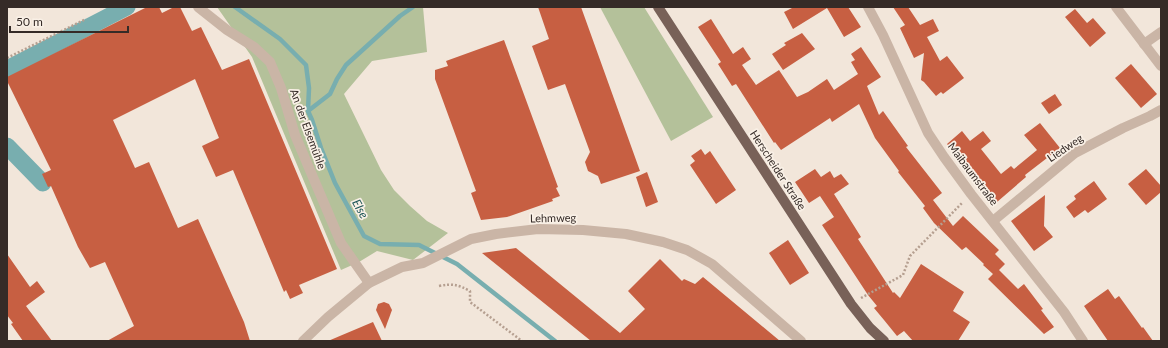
<svg xmlns="http://www.w3.org/2000/svg" width="1168" height="348" viewBox="0 0 1168 348" font-family="Lato,sans-serif">
  <style>
    .green { fill: #b4c19a }
    .lines { fill: none; stroke-linecap: round; stroke-linejoin: round }
    .stream { stroke: #78aeaf; stroke-width: 4.5 }
    .canal { stroke: #78aeaf; stroke-width: 17 }
    .building { fill: #c75f42 }
    .path { stroke: #b59f90; stroke-width: 2.5; stroke-dasharray: 2 2; stroke-linecap: butt }
    .minor { stroke: #cab5a6; stroke-width: 10 }
    .major { stroke: #786158; stroke-width: 10 }
    .labels { text-anchor: middle; stroke-width: 3.5; stroke-linejoin: round; paint-order: stroke }
    .street-label { font-size: 11px; fill: #352b27; stroke: #f9f0e6 }
    .water-label { font-size: 12px; font-style: italic; fill: #1c5557; stroke: #f9f0e6 }
  </style>
  <rect width="100%" height="100%" fill="#f2e6da"/>
  <g class="green">
    <polygon points="217,7 423,7 427,52 372,61 344,94 381,170 394,190 410,206 427,221 448,233 413,260 377,251 359,262 341,270 252,57"/>
    <polygon points="600,7 644,7 713,117 671,141"/>
  </g>
  <g class="lines">
    <g class="stream">
      <polyline points="235,7 280,39 306,65 309,88 308,111 312,120 321,148 335,183 364,236 380,244 419,245 457,264 555,341"/>
      <polyline points="308,111 330,94 337,79 346,65 400,16 413,7"/>
    </g>
    <g class="canal">
      <polyline points="7,69 127,7"/>
      <polyline points="7,146 43,183"/>
    </g>
  </g>
  <g class="building">
    <polygon points="147,7 159,7 162,13 174,7 180,7 192,31 201,27 222,70 249,59 337,269 299,285 303,293 290,299 286,290 284,292 233,170 216,177 202,146 219,138 195,79 113,120 135,168 149,162 178,228 198,219 244,322 250,341 107,341 134,326 105,262 90,268 78,247 51,186 48,187 42,174 51,170 7,81 7,77"/>
    <polygon points="538,7 581,7 640,171 601,184 598,176 588,171 585,162 590,152 565,84 548,90 532,46 549,39"/>
    <polygon points="794,7 848,7 861,27 844,37 827,8 793,29 784,12"/>
    <polygon points="893,7 908,7 920,25 933,19 939,31 927,37 940,61 947,56 964,78 943,94 941,92 936,96 924,82 921,80 924,53 914,58 900,28 905,25"/>
    <polygon points="1075,9 1087,23 1093,18 1106,33 1090,47 1065,17"/>
    <polygon points="711,19 733,54 743,47 751,59 742,65 756,85 779,70 797,97 808,92 827,79 834,90 858,74 851,62 855,60 851,54 861,47 881,77 867,86 879,115 883,111 908,146 906,147 942,193 933,200 953,226 963,216 999,250 995,254 1005,264 999,270 1018,289 1024,284 1043,309 1041,310 1054,327 1044,334 988,279 993,274 983,265 984,264 966,247 962,250 934,223 923,208 925,206 898,172 899,171 875,138 859,104 832,122 830,118 781,150 775,142 774,143 736,84 732,86 718,64 721,62 698,27"/>
    <polygon points="802,33 815,49 783,70 772,54 786,45 784,43"/>
    <polygon points="504,40 558,187 556,188 560,196 552,199 553,201 507,217 481,220 471,193 476,191 435,79 435,70 448,66 446,61"/>
    <polygon points="1131,64 1157,94 1141,108 1115,78"/>
    <polygon points="1055,94 1062,105 1049,114 1041,103"/>
    <polygon points="1040,123 1060,148 1025,175 1026,177 997,202 947,144 962,131 970,141 983,131 991,141 981,149 1001,174 1011,166 1014,169 1037,150 1024,135"/>
    <polygon points="701,149 705,155 710,151 736,190 716,204 690,165 695,161 691,156"/>
    <polygon points="815,169 821,177 830,171 834,178 841,174 849,184 834,194 861,237 858,239 893,293 894,292 900,298 921,264 964,292 953,311 970,322 958,341 913,341 904,331 897,336 884,320 874,308 877,306 868,295 822,225 834,217 820,196 809,203 795,182"/>
    <polygon points="1146,169 1161,186 1161,192 1146,205 1128,184"/>
    <polygon points="647,172 658,202 646,207 636,177"/>
    <polygon points="1094,181 1107,199 1088,213 1085,210 1074,218 1066,207 1076,199 1074,196"/>
    <polygon points="1045,195 1044,226 1053,237 1034,251 1011,221"/>
    <polygon points="788,240 809,273 790,285 769,253"/>
    <polygon points="516,248 620,333 645,309 628,291 660,259 682,281 684,279 695,284 703,277 780,341 591,341 482,253"/>
    <polygon points="7,254 30,287 37,281 45,292 26,306 52,341 23,341 11,324 13,323 7,315"/>
    <polygon points="1108,289 1115,299 1119,296 1142,328 1143,327 1153,341 1108,341 1084,306"/>
    <polygon points="384,302 389,304 392,310 385,329 376,310 378,304"/>
    <polygon points="373,322 382,341 328,341"/>
  </g>
  <g class="lines">
    <g class="path">
      <polyline points="7,58 86,19"/>
      <path d="M439,286C453,283 458,285 470,291V302L522,341"/>
      <polyline points="861,298 903,275 910,256 962,203"/>
    </g>
    <g class="minor">
      <polyline points="198,7 227,30 254,47 270,62 281,88 295,135 341,243 369,283"/>
      <polyline points="868,7 883,35 928,133 944,157 971,194 1064,312 1083,341"/>
      <polyline points="1116,7 1161,66"/>
      <polyline points="1144,44 1161,32"/>
      <polyline points="993,221 1075,153 1123,128 1150,116 1161,110"/>
      <polyline points="303,341 328,317 369,283 402,267 423,263 471,239 496,234 538,229 583,230 626,234 663,242 687,250 712,264 801,341"/>
    </g>
    <polyline class="major" points="658,7 851,304 870,328 884,341"/>
  </g>
  <g class="labels">
    <g class="street-label">
      <text transform="translate(308 129) rotate(70)" y="4">An der Elsemühle</text>
      <text transform="translate(1065 148) rotate(-34)" y="4">Liedweg</text>
      <text transform="translate(778 170) rotate(57)" y="4">Herscheider Straße</text>
      <text transform="translate(973 174) rotate(53)" y="4">Maibaumstraße</text>
      <text transform="translate(553 218) rotate(-1)" y="4">Lehmweg</text>
    </g>
    <g class="water-label">
      <text transform="translate(360 209) rotate(61)" y="4">Else</text>
    </g>
  </g>
  <rect width="1168" height="348" fill="none" stroke="#352b27" stroke-width="16"/>
  <path d="M10 26v6h118v-6" fill="none" stroke="#352b27" stroke-width="2"/>
  <text x="16" y="26" font-size="12" fill="#352b27" stroke="#f9f0e6" stroke-width="3" paint-order="stroke">50 m</text>
</svg>
